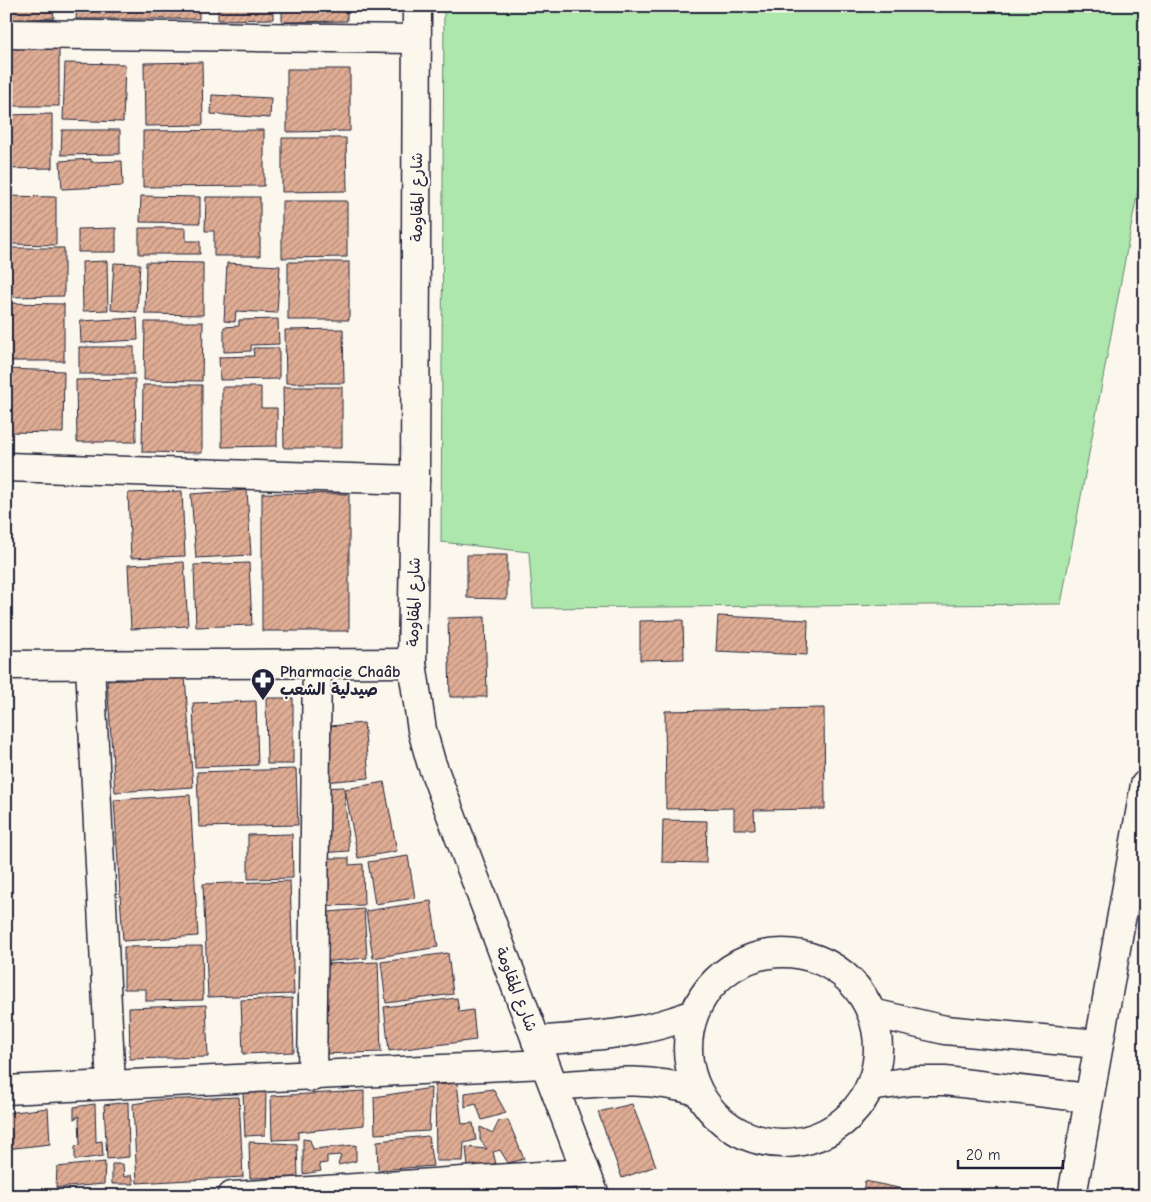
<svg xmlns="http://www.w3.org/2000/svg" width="1151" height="1202" viewBox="0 0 1151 1202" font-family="'Comic Neue','Playpen Sans Arabic',sans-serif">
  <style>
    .pitch { fill: #ade7ac; stroke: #688474 }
    .building { fill: url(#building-hatch); stroke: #22223b }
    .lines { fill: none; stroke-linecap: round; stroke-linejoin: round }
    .minor-casing { stroke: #22223b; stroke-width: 31 }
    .primary-casing { stroke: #22223b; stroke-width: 31 }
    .minor { stroke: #fbf7ec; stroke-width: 28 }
    .primary { stroke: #fbf7ec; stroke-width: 28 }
    .labels { text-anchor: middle; stroke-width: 4.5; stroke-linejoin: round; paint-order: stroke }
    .street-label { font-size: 16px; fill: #22223b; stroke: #fbf7ec }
    .poi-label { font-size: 16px; font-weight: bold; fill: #22223b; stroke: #fbf7ec; text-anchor: start }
  </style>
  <defs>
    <pattern id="building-hatch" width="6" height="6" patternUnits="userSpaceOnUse" patternTransform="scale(1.25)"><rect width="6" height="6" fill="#e0ad94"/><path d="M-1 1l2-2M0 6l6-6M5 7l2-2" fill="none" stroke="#b58c7a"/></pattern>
  </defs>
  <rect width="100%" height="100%" fill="#fbf7ec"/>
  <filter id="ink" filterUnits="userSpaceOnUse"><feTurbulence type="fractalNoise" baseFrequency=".02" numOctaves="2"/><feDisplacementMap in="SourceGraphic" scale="10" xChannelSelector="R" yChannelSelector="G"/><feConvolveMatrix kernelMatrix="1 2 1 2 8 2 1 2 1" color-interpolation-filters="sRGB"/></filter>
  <g filter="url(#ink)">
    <polygon class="pitch" points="444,6 1145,6 1145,152 1061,604 533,608 529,552 441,542"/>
    <g class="building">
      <polygon points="6,6 53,6 54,18 6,20"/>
      <polygon points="77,6 199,6 199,19 76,19"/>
      <polygon points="218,6 273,6 273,19 218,20"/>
      <polygon points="282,6 347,6 347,21 282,22"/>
      <rect x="6" y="45" width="53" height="61"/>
      <polygon points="202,62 203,125 145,126 144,63"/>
      <polygon points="65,63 125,64 123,122 63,120"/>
      <polygon points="287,69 350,69 350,131 287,132"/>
      <polygon points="212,95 271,98 270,118 211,114"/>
      <polygon points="52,114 52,168 6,169 6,115"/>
      <polygon points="62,130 120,130 120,154 61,155"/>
      <polygon points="264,130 264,186 143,187 143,131"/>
      <polygon points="282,138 346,138 347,191 282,192"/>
      <polygon points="91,159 91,162 122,161 123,186 62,189 60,161"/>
      <polygon points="6,196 56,197 56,245 11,244 11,233 6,233"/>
      <polygon points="141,196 200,197 200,223 140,222"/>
      <polygon points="206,197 260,197 260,256 214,256 214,231 205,231"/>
      <polygon points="282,201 347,201 347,257 282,258"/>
      <polygon points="116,228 116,252 78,252 78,229"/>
      <polygon points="139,228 186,228 186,241 200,241 200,254 139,254"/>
      <polygon points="9,248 64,248 64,296 9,297"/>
      <polygon points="107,261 108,310 83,311 82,262"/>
      <polygon points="146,262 203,263 203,315 145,314"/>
      <rect x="288" y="262" width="61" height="58"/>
      <polygon points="114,263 140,264 137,312 111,310"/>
      <polygon points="227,263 280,266 277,313 236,311 235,322 224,321"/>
      <polygon points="6,303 64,304 64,361 6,361"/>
      <polygon points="137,318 138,340 81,343 80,321"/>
      <polygon points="278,319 279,344 251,345 251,351 224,352 224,327 239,326 239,320"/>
      <polygon points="145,322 203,322 202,381 144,380"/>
      <polygon points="343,329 344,383 286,383 285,330"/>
      <rect x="79" y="347" width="55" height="27"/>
      <polygon points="253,348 279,348 279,379 220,380 219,357 254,356"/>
      <polygon points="6,369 64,371 63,433 6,432"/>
      <polygon points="135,379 136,442 77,442 76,380"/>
      <polygon points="143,385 202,385 202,453 142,452"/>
      <polygon points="222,387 261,387 261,408 277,408 277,446 222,447"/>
      <polygon points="283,387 342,387 342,448 284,448"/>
      <polygon points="247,490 251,555 196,558 191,494"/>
      <polygon points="182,491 185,556 131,558 128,493"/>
      <polygon points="262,493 349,494 349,631 262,631"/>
      <polygon points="467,555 507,555 507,599 467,598"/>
      <polygon points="184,562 188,626 131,629 128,565"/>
      <polygon points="249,563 252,625 196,627 194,565"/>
      <polygon points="718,616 808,620 807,655 716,651"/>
      <polygon points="485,617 487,697 450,697 448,618"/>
      <polygon points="683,620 684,659 640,660 640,621"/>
      <polygon points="185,676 193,787 115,792 107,681"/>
      <polygon points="266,698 293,698 293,764 267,764"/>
      <polygon points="256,701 258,765 195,767 193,703"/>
      <polygon points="824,708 825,809 754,810 755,829 734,829 734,808 666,809 665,711"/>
      <polygon points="364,723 369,778 323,782 318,727"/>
      <polygon points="296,769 298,825 199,827 197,772"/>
      <polygon points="384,782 397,851 358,858 345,789"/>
      <polygon points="344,787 349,851 322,853 317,788"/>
      <polygon points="190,795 198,936 123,941 114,800"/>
      <polygon points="663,820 707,821 706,863 662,862"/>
      <polygon points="292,834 293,878 248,879 248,835"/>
      <polygon points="408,856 415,898 375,904 368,862"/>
      <polygon points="318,858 349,858 349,865 363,864 364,905 320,906"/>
      <polygon points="290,881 294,994 208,997 203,884"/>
      <polygon points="431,901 438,947 373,958 366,911"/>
      <polygon points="364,909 367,958 321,962 317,913"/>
      <polygon points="202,946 203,1000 146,1001 146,989 124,989 124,947"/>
      <polygon points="448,953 453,994 386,1003 381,962"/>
      <polygon points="378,962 381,1052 320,1054 325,964"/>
      <polygon points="292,998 294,1052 243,1054 241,1000"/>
      <polygon points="457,998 459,1012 473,1010 476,1040 389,1051 384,1007"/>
      <polygon points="206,1005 208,1057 130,1059 129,1008"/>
      <polygon points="457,1083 462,1124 473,1123 476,1140 464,1143 463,1161 436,1161 435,1085"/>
      <polygon points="431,1088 429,1131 375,1134 374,1097"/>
      <polygon points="493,1089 506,1113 482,1120 476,1104 465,1107 465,1093"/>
      <polygon points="266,1091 265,1135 245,1136 243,1093"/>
      <polygon points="364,1091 364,1125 298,1132 298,1139 272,1140 271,1096"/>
      <polygon points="239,1097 243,1177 137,1183 133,1104 157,1100"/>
      <polygon points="128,1102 129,1157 107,1159 104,1105"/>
      <polygon points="95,1104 96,1142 102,1141 103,1156 75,1160 75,1146 80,1145 79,1116 74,1119 74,1107"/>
      <polygon points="632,1104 656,1166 622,1178 598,1112"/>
      <polygon points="48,1108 50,1144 6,1149 6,1113"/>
      <polygon points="508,1120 524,1159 508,1163 500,1150 493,1152 496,1164 468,1167 466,1147 487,1149 480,1140 480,1127 493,1133 499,1121"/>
      <polygon points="428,1136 433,1166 378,1170 377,1141"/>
      <polygon points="303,1139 310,1140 313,1149 356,1145 356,1161 338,1165 341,1155 327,1156 327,1163 319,1164 321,1171 303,1174"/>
      <polygon points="249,1142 297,1144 298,1177 250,1178"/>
      <polygon points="105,1162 104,1184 56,1188 57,1167"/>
      <polygon points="112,1164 123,1164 124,1177 132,1175 134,1184 112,1184"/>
      <polygon points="865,1181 937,1196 862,1196"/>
    </g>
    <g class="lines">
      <g class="minor-casing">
        <g id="minor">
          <polyline points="417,6 415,480 412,663 422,730 431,762 595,1196"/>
          <polyline points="6,34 416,39"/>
          <polyline points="6,467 415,480"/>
          <polyline points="6,665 412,663"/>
          <polyline points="90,665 111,1085"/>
          <circle cx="783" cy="1048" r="95"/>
          <polyline points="872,1013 945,1030 1098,1044"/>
          <path d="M536,1041C592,1036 641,1035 693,1014"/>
          <polyline points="312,1077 317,663"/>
          <path d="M554,1086C606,1082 645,1076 697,1091"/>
          <polyline points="870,1087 912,1081 945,1081 1088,1098"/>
          <polyline points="6,1090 545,1064"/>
          <polyline points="232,1196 586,1173"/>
        </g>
      </g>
      <g class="primary-casing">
        <polyline id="primary" points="1072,1196 1145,785"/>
      </g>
      <use href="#minor" class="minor"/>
      <use href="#primary" class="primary"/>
    </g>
  </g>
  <defs>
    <g id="pharmacy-pin" transform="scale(1.25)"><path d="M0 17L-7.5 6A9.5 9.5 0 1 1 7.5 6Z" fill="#22223b" stroke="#fbf7ec"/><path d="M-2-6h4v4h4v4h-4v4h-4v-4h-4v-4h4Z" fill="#fff"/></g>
  </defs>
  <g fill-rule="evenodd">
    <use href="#pharmacy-pin" x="263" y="680"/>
  </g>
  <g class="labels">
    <g class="street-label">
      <text transform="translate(416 197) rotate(-90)" y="6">شارع المقاومة</text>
      <text transform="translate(413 602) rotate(-89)" y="6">شارع المقاومة</text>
      <text transform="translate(517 989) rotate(69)" y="6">شارع المقاومة</text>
    </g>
    <g class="poi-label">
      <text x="280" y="677">Pharmacie Chaâb<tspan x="280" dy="18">صيدلية الشعب</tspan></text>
    </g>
  </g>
  <rect width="1151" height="1202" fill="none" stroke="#fbf7ec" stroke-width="25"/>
  <rect x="12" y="12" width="1126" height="1177" fill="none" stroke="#22223b" stroke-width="2" filter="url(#ink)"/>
  <path d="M958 1160v8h105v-8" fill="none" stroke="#22223b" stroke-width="2.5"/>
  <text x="966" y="1160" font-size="15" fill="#22223b" stroke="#fbf7ec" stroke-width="4" paint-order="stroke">20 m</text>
</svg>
